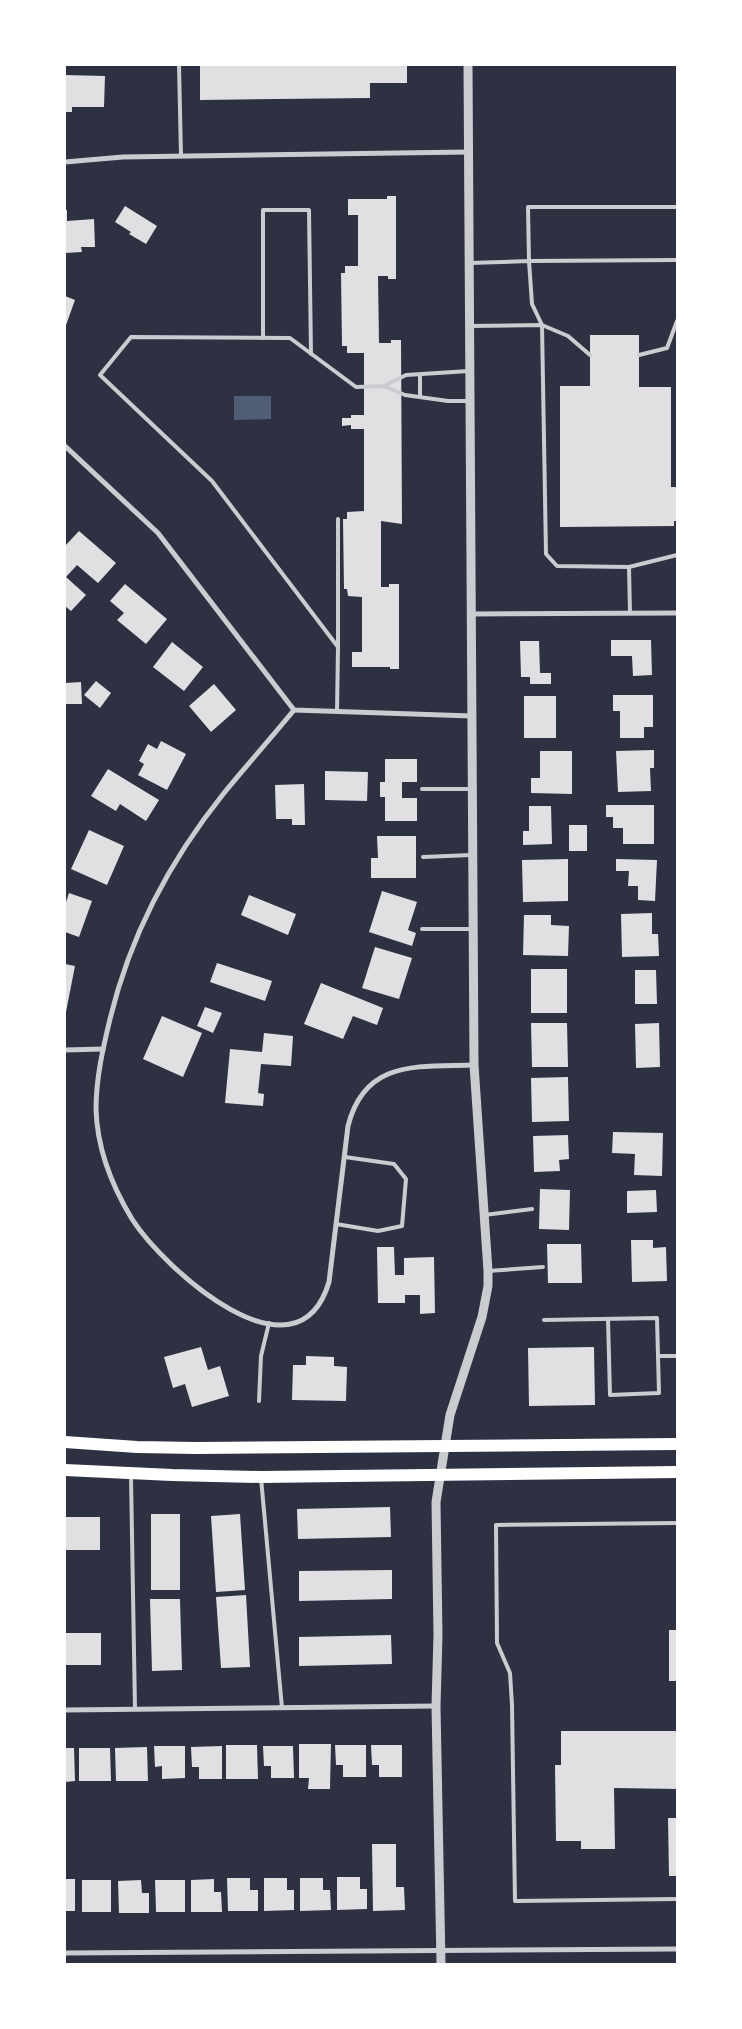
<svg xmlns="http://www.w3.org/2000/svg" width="742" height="2029" viewBox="0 0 742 2029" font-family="Mulish,sans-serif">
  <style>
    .water { fill: #4f5d75 }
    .building { fill: #e0e0e3 }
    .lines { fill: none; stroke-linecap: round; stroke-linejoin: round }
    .service { stroke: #caccd0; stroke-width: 4 }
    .minor { stroke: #caccd0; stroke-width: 5 }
    .tertiary { stroke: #caccd0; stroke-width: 9 }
    .primary { stroke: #fff; stroke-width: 12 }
  </style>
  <rect width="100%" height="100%" fill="#2d3142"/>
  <polygon class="water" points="234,396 271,396 271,419 234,420"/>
  <g class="building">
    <polygon points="200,65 407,65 407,83 370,83 370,98 200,100"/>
    <polygon points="65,75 105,76 104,107 72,107 72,112 65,112"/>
    <polygon points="387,196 396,196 396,279 388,279 388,276 378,276 379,343 391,343 391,340 401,340 402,524 381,521 381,587 389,587 389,584 399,584 399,669 390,669 390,667 352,667 352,652 362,652 362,597 348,596 347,589 344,589 343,519 347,519 347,512 364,511 364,429 351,429 351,425 342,426 342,418 351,418 351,415 364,415 364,353 347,353 347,346 342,346 341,273 345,273 345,266 358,266 358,215 348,215 348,199 387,199"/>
    <polygon points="125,206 157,226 146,244 129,234 131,232 115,222"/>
    <polygon points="65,210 67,210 67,221 94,219 95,247 81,247 82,252 65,253"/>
    <polygon points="65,296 75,300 65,328"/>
    <polygon points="590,335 639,335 639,387 671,387 671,487 677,487 677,521 674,521 674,526 560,527 560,386 590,386"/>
    <polygon points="79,531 116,563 98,583 77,565 66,577 86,595 71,611 65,606 65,546"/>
    <polygon points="125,584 167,619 146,644 117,620 124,613 110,601"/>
    <polygon points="611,640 651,640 652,675 633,676 632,656 611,656"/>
    <polygon points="520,641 539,641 540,673 551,673 551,684 530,684 530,677 521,677"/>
    <polygon points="172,642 203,667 184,691 153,667"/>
    <polygon points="96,681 111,693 100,708 84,695"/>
    <polygon points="81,682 82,704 65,704 65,683"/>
    <polygon points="214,684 236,710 211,732 189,706"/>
    <polygon points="613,695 653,695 653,727 644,727 644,738 620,738 620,711 613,711"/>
    <rect x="524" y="696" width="32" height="42"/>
    <polygon points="161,741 186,754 167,790 138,775 144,764 139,761 148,744 157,749"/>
    <polygon points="654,750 654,768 650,768 651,791 618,792 616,751"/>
    <polygon points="540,751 572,751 572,794 531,793 531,778 540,778"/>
    <polygon points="385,759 417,759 417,782 402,782 402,798 417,798 417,821 385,821 385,797 380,797 380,782 385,782"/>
    <polygon points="108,769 159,800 146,821 120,804 116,811 91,796"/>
    <polygon points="325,771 368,772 367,801 325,800"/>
    <polygon points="304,784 305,825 292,825 292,819 276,819 275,785"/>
    <polygon points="606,805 654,805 654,844 623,844 623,828 613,828 613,817 606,817"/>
    <polygon points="529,806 551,806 552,844 523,845 523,831 529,831"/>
    <rect x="569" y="825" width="18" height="26"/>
    <polygon points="89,830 124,846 107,885 71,869"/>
    <polygon points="377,836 416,836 416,878 371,878 371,858 378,858"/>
    <polygon points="568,859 568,901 523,902 522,860"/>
    <polygon points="616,859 657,860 655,901 638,900 638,886 628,886 629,871 616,871"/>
    <polygon points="382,891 417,902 408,930 416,933 412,946 369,932"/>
    <polygon points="69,893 92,901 79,937 65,932 65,905"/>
    <polygon points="249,895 296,914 288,935 241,915"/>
    <polygon points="652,913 652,934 658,934 659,956 622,957 621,914"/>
    <polygon points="524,915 551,915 551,925 569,926 568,956 523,955"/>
    <polygon points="375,947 412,958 399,999 362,988"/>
    <polygon points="217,963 272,981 265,1001 210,982"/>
    <polygon points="65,964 75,966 66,1012 65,1012"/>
    <rect x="531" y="969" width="36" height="44"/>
    <polygon points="635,970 656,970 657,1004 635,1004"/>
    <polygon points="321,983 383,1008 377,1025 353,1016 343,1039 304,1024"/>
    <polygon points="205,1007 222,1013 213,1033 197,1026"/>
    <polygon points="162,1016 202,1033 183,1077 143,1059"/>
    <polygon points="531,1023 567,1023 568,1067 532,1067"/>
    <polygon points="659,1023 660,1067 636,1068 635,1024"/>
    <polygon points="264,1033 293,1036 291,1066 261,1064 258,1093 264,1094 263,1106 225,1103 230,1049 262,1052"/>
    <polygon points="568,1077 569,1121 532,1122 531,1078"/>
    <polygon points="613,1132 663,1133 662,1176 634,1175 635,1154 612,1153"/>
    <polygon points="568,1135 569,1159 559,1160 560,1171 534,1172 533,1136"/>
    <polygon points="540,1189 570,1190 569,1230 539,1229"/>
    <polygon points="656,1190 657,1212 627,1213 627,1191"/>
    <polygon points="631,1240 653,1240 653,1248 666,1247 667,1281 632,1282"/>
    <polygon points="547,1244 581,1244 582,1283 548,1283"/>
    <polygon points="377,1247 394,1247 395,1275 404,1275 404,1258 434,1257 435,1313 420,1314 420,1295 405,1295 405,1303 378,1303"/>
    <polygon points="201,1347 208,1370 220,1366 229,1396 192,1407 185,1384 173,1388 164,1357"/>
    <polygon points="594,1347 595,1405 529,1406 528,1348"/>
    <polygon points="306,1356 334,1357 334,1366 347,1367 346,1401 292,1400 293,1365 306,1365"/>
    <polygon points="390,1507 391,1537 298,1539 297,1509"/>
    <rect x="151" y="1514" width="29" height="76"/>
    <polygon points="240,1514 245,1590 216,1592 211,1516"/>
    <rect x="65" y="1517" width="35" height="33"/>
    <polygon points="392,1570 392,1599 299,1601 299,1571"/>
    <polygon points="246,1595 250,1667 221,1668 216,1597"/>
    <polygon points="150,1599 180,1599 182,1670 152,1671"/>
    <rect x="669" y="1630" width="8" height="51"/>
    <rect x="65" y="1633" width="36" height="32"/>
    <polygon points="391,1635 392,1664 299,1666 299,1637"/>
    <polygon points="561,1731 677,1731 677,1789 614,1788 615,1849 581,1849 581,1841 556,1841 555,1765 561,1765"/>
    <polygon points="299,1744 331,1744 330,1789 308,1789 309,1778 299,1778"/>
    <polygon points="226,1745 257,1745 258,1779 226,1779"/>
    <polygon points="335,1745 366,1745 366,1777 343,1777 343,1765 336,1765"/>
    <polygon points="371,1745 402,1745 402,1777 379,1777 379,1765 372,1765"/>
    <polygon points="154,1746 185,1746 185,1778 162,1779 162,1766 155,1767"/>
    <polygon points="222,1746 222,1779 199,1779 199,1767 192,1767 191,1747"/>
    <polygon points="263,1746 293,1746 294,1778 271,1778 271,1766 264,1766"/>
    <polygon points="147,1747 148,1781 116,1781 115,1748"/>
    <polygon points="65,1748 74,1748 75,1781 65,1782"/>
    <polygon points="79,1748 110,1748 111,1781 79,1781"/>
    <polygon points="668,1818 677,1818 677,1876 669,1876"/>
    <polygon points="372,1844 396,1844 396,1887 404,1887 405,1910 373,1911"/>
    <polygon points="337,1877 360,1877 360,1889 367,1889 367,1909 337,1910"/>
    <polygon points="227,1878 250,1878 250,1890 258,1890 258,1911 228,1911"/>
    <polygon points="264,1878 287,1878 287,1890 294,1890 294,1910 264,1911"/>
    <polygon points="300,1878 323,1878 323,1890 330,1890 331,1910 300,1911"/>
    <rect x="65" y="1879" width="10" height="32"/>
    <polygon points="214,1879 214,1892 221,1892 222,1912 191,1912 191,1880"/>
    <rect x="82" y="1880" width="29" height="32"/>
    <polygon points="141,1880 142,1893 149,1893 149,1913 119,1913 118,1881"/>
    <polygon points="155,1880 185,1880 185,1912 156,1912"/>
  </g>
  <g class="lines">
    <g class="service">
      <polyline points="179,65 181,156"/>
      <polyline points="677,207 528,207 529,261 677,260"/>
      <polyline points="469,263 529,261 532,304 542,325 568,336 590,355"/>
      <polyline points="469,326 542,325 546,554 557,566 629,567 630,613"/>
      <polyline points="263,338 263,210 309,210 311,354"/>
      <polyline points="639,355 667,348 677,321"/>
      <polyline points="420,375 420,397"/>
      <polyline points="384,386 405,395 448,401 469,401"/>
      <polyline points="338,519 338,647"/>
      <polyline points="629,567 677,555"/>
      <polyline points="337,712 338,647 212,481 100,375 131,337 290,338 356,387 384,386 406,375 469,371"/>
      <polyline points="422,789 472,789"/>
      <polyline points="423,857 471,855"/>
      <polyline points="422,929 472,929"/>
      <polyline points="484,1215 532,1209"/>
      <polyline points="336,1224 378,1231 402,1226 406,1179 394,1164 345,1157"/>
      <polyline points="488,1271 543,1267"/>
      <polyline points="608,1319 610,1395 659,1393 658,1356"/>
      <polyline points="544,1320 657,1318 658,1356 677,1356"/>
      <polyline points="259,1401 261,1356 269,1323"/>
      <polyline points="131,1477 135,1709"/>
      <polyline points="261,1478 282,1708"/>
      <polyline points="677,1523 496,1525 497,1643 510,1673 512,1705 515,1901 677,1899"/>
    </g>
    <g class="minor">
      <polyline points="65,162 123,157 468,152"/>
      <polyline points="65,446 158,533 294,710 472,716"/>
      <polyline points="471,614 677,613"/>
      <path d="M294,710C271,738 247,765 224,793C171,859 130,936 110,1019C103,1048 96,1078 96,1109C97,1148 112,1186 132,1219C164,1269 297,1389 329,1282L348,1126C365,1059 418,1067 474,1065"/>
      <polyline points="65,1050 103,1049"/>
      <polyline points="65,1710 436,1706"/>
      <polyline points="65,1953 677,1949"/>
    </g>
    <polyline class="tertiary" points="441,1964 436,1706 438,1635 436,1502 450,1415 482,1317 488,1286 488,1271 474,1065 468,65"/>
    <g class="primary">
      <polyline points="65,1442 137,1447 197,1448 677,1444"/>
      <polyline points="65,1470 172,1475 261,1477 677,1472"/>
    </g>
  </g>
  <rect width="742" height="2029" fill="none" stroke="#ffffff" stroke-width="132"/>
</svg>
